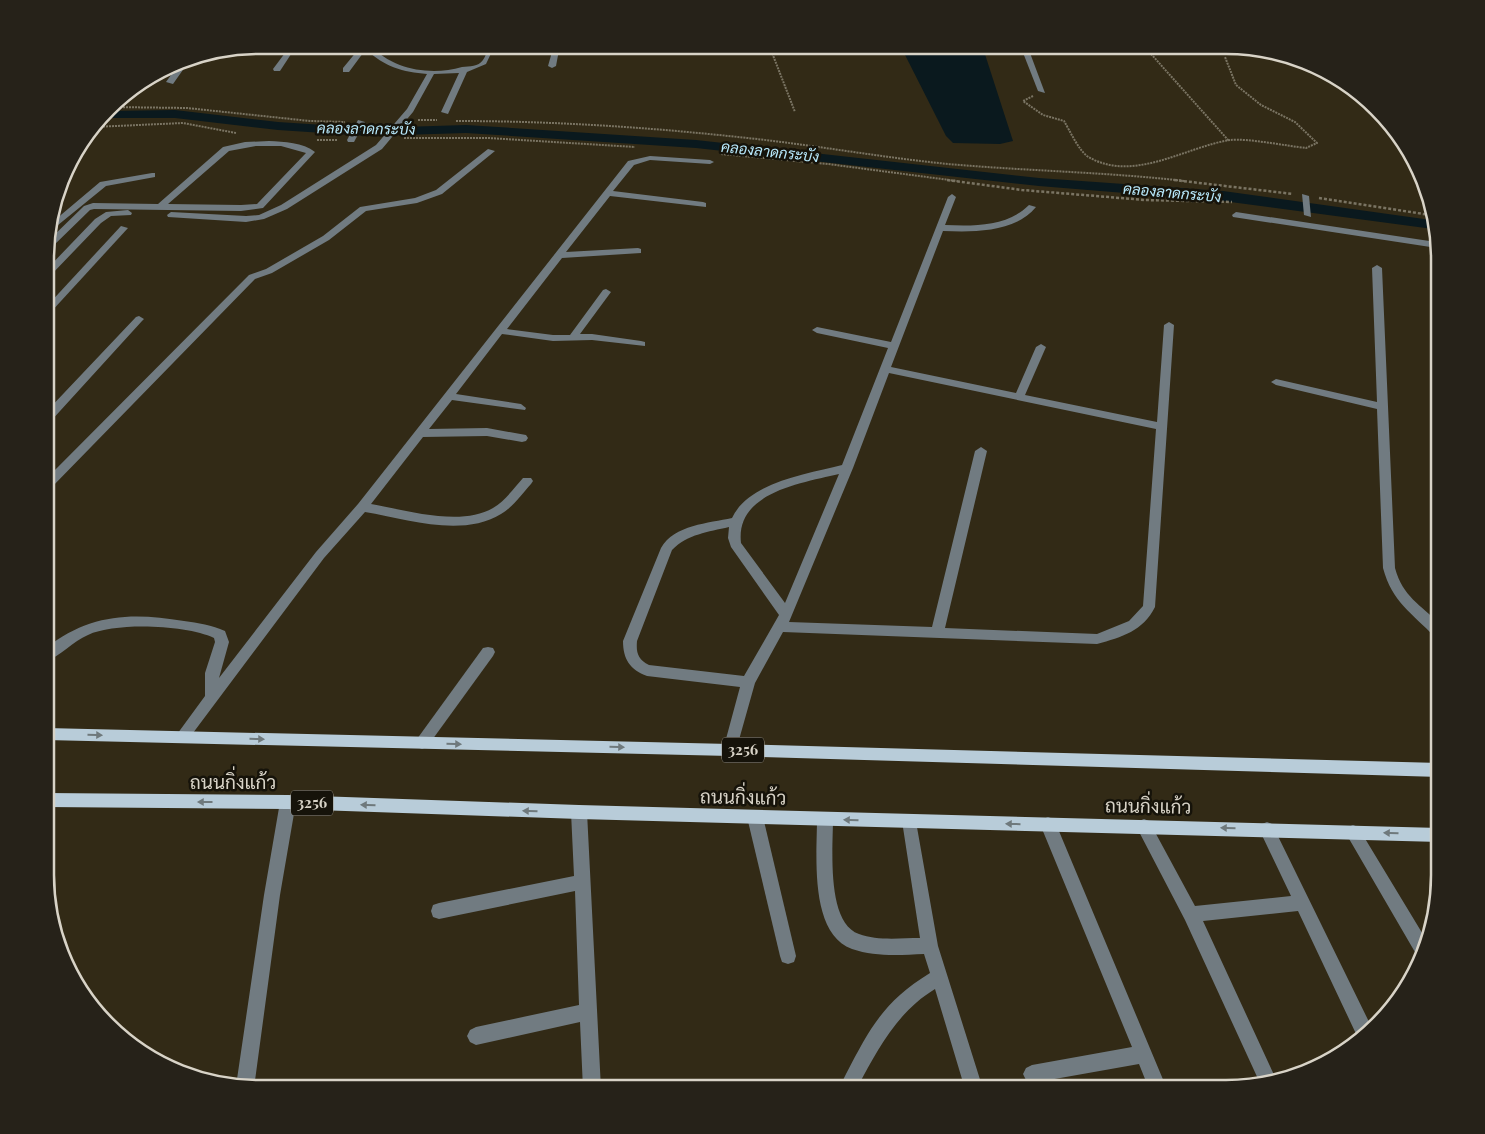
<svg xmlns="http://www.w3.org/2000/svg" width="1485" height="1134" viewBox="0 0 1485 1134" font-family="'Playfair Display',Sarabun,serif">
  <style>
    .water { fill: #0a191e }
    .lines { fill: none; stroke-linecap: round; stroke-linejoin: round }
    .canal { fill: #0a191e; fill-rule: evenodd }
    .path-far1 { stroke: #7a7463; stroke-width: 2; stroke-dasharray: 2 1; stroke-linecap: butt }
    .path { stroke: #7a7463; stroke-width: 2.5; stroke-dasharray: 3 2; stroke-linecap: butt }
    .minor { fill: #717b81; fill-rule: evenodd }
    .major { fill: #b8ccd9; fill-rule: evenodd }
    .oneway { fill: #6f797c }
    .labels { text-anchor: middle; stroke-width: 5; stroke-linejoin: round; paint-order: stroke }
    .far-water-label { font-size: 15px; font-style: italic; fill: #b7e8fb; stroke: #16130a }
    .shield { fill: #16130a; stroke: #9e998e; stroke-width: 1 }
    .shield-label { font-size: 15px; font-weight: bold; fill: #d8d3c7 }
    .near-street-label { font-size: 19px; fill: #d8d3c7; stroke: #16130a }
    .rim { fill: none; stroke: #d8d3c7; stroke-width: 2.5 }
  </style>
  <rect width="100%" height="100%" fill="#322a16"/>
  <polygon class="water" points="900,45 982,45 1013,141 1000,144 953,143 946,136"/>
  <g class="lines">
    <polygon class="canal" points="175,110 278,122 369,128 466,125 696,140 1039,178 1223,191 1431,220 1433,229 1223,201 1039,186 696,148 466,133 369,136 278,130 175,118 101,118 108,111"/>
    <g class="path-far1">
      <polyline points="769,45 795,112"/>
      <polyline points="1143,45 1229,141"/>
      <path d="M1033,96L1023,101L1043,115L1064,121C1070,131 1078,149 1087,156C1132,184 1185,147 1230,140C1247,138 1287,146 1306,148L1317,143L1295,122L1261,105L1236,85L1225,57"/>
      <polyline points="111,107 187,108 310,121 345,122"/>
      <polyline points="418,120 437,120"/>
      <path d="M456,121C550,121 645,127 738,137C808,144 878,157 948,164C1027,171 1106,172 1185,181"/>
      <polyline points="94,127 183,123 236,133"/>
      <polyline points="404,138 488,138 635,147"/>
      <polyline points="317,140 338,140"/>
      <polyline points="721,154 828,164 957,181"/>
    </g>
    <g class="path">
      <polyline points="947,180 1022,190 1145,200 1232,202"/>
      <polyline points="1174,180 1293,194"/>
      <polyline points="1319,198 1430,215"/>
    </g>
    <g class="minor">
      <polygon points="291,45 297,45 280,71 274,71 273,69"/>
      <path d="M362,45H370C393,70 431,76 462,67C470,66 478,67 483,60C486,56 487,50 489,45H495L486,64L467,72L448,114L441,112L459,73L434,74L413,112L382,149L287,209L264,219L246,222L168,217L167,215L171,212L246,216L259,215L281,205L376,145L407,109L427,74C403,72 384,67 366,49L349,72H343V68Z"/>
      <polygon points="554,45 560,45 556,66 552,68 548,66"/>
      <polygon points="1020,45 1027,45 1045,93 1038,91"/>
      <polygon points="190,56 192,57 173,84 166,82 171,75 157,76 164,72 175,71 183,61"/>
      <polygon points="358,120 365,122 354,142 348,142 347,140"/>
      <path d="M269,141C284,142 303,142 315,152L263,208L241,211L94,209L90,210L50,249L47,250V242L84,206L93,203L158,204L223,147L245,142ZM256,146H281L306,153L257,204L241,205L168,204L229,151Z"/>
      <polygon points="488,149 495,151 442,194 417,203 366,211 329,240 272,273 255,279 50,489 46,490 46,479 249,275 266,269 323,236 360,207 415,198 436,190"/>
      <path d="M650,156L710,160L714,162L710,164L650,160L634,165L613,191L703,202L706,203V207L610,196L566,252L638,248L641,249V253L562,258L507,329L553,335H570L603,290L606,289L611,292L580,334H592L641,341L645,342V346L592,340L553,341L502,334L456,394L521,404L526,408L525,410L452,400L429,429L487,428L526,435L528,438L526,441L522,442L487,436L423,437L371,504C405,510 461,527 493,508C505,501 514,488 523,478H531L533,481L531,484C522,494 513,507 501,514C462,538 406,519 365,512L324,558L187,741L182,743L177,741L175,737L205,696V673L215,642L214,638C186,625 116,622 88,635C73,641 60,657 46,661V648C89,614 131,612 184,621C198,623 212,625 225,631L229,642L219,678L316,552L358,504L628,161Z"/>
      <polygon points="152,173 155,173 155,177 106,186 47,234 49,225 100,182"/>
      <path d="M952,194L956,197L945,225C974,226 1007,227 1029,205L1036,207C1015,233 974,232 943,231L891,367L1016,393L1036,347L1041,344L1046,347L1025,395L1157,422L1164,325L1169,322L1174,325L1155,607C1143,631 1122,637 1097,644L783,632L755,683L735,754L730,756L725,754L723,750L740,687L647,676C630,670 623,659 623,641L661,548C674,525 709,523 732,518C749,482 807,474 842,465L888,348L817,333L812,330L817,327L891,342L948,197ZM889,373L1156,429L1143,606L1129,621L1097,634L945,628L987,451L981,447L975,451L932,627L789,622L853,468ZM839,474L785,603L741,543C735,492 802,483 839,474ZM729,527L728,538L731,547L779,615L744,676L649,665C638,659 636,653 637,641L672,550C688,534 708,532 729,527Z"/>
      <polygon points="1302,194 1309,196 1311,217 1304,215"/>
      <polygon points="128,210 132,213 131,215 111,216 101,223 50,276 47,277 47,269 95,219 106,212"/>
      <polygon points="1236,212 1436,242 1437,248 1233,217 1232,215"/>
      <polygon points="121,226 128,228 50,313 47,314 47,306"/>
      <path d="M1377,265L1382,268L1395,568C1403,597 1420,604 1440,624V638L1435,637C1412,613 1392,602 1383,568L1377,409L1276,385L1271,382L1276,379L1377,402L1372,268Z"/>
      <polygon points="139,316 144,319 142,321 50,422 46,422 46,412 136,317"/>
      <polygon points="488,647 493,648 495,652 493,656 427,747 422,749 417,747 415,743 417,739 483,648"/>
      <polygon points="288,795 293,797 296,802 280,895 254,1088 236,1086 264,895 280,802 283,797"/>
      <polygon points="579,805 584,807 587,812 601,1089 583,1089 580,1022 476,1045 470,1042 467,1036 470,1030 476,1027 579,1005 575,891 439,919 433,917 431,911 433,905 439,903 574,876 571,812 574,807"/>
      <polygon points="755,810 760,812 763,817 796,956 794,962 788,964 782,962 780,956 747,817 750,812"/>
      <path d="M825,812L830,814L833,819C833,847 826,923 859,934C877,941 901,938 920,938L902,821L905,816L910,814L915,816L938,946L983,1089H965L935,989C897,1012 878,1049 858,1086L853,1089L846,1086L843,1080L846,1074C870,1028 884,1001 930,973L924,954C900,955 875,957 852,949C809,933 817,855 817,819L820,814Z"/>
      <polygon points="1048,817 1053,819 1056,824 1167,1089 1149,1089 1139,1064 1032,1083 1026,1080 1023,1074 1026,1068 1032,1065 1132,1047 1040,824 1043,819"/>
      <polygon points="1144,819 1149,821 1195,906 1291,896 1259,829 1262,824 1267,822 1272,824 1372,1028 1358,1038 1298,911 1203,921 1275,1077 1259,1081 1185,920 1136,826 1139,821"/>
      <polygon points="1353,825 1358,827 1427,941 1422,960 1419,959 1348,837 1345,832 1348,827"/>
    </g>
    <g class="major">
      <polygon points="46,728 730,744 1440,763 1440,777 730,756 46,740"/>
      <polygon points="46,793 288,795 579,805 1440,828 1440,842 579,819 288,809 46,807"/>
    </g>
  </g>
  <defs><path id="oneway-solid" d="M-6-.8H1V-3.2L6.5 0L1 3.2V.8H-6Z" transform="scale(1.25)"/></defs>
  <g class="oneway">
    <use href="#oneway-solid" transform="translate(95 735) rotate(1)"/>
    <use href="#oneway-solid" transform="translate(257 739) rotate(1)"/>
    <use href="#oneway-solid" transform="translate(454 744) rotate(1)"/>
    <use href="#oneway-solid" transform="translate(617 747) rotate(1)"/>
    <use href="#oneway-solid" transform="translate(205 802) rotate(-180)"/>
    <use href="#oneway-solid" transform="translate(368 805) rotate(-178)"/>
    <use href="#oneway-solid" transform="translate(530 811) rotate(-178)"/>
    <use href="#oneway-solid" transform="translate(851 820) rotate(-178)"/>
    <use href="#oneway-solid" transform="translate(1013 824) rotate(-179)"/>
    <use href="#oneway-solid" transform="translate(1228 828) rotate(-179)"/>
    <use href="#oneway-solid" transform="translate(1391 833) rotate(-178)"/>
  </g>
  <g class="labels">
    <g class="far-water-label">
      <text transform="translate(366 129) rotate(1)" y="5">คลองลาดกระบัง</text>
      <text transform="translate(770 152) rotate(6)" y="5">คลองลาดกระบัง</text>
      <text transform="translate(1172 193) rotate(5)" y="5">คลองลาดกระบัง</text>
    </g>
    <g class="shield">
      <rect x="722" y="737.5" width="42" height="25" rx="4"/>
      <rect x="291" y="790.5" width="42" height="25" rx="4"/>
    </g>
    <g class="shield-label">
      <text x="743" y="755">3256</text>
      <text x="312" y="808">3256</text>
    </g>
    <g class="near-street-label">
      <text x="233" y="789">ถนนกิ่งแก้ว</text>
      <text transform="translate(743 797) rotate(1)" y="7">ถนนกิ่งแก้ว</text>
      <text transform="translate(1148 806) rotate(1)" y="7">ถนนกิ่งแก้ว</text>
    </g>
  </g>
  <path d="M0 0H1485V1134H0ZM259 54H1226A205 205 0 0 1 1431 259V875A205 205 0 0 1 1226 1080H259A205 205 0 0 1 54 875V259A205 205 0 0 1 259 54Z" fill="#262219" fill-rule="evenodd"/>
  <path class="rim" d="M259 54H1226A205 205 0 0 1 1431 259V875A205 205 0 0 1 1226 1080H259A205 205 0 0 1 54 875V259A205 205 0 0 1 259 54Z"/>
</svg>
